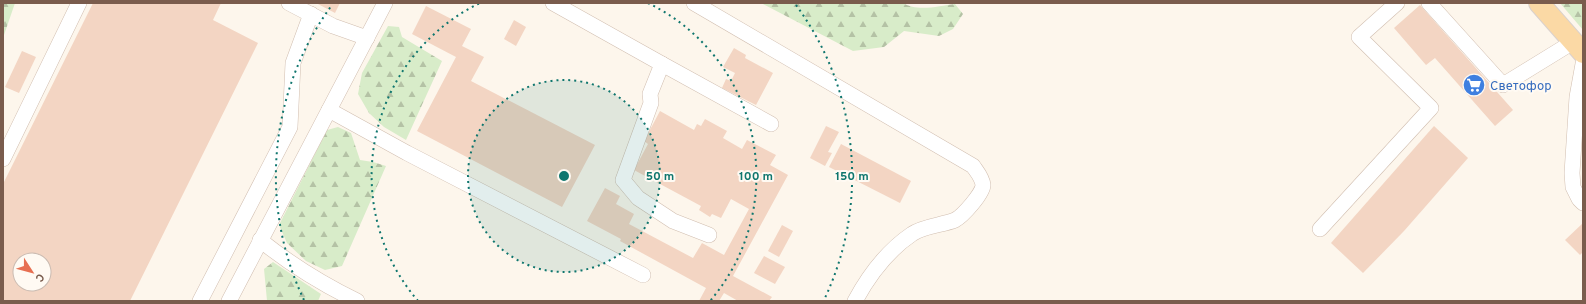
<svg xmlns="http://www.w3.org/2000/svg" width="1586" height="304" viewBox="0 0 1586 304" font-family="Overpass,sans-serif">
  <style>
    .forest { fill: url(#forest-firs) }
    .building { fill: #f3d5c3; fill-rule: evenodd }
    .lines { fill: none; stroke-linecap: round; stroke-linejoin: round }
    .minor-casing { stroke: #d1beb0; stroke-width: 16 }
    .major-casing { stroke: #dad1cd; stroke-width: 22 }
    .minor { stroke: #fff; stroke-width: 15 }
    .major { stroke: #fbd9a5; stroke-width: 20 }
    .ring { fill: none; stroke: #0f766e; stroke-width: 2; stroke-dasharray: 2 4 }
    .labels { text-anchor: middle; stroke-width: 4; stroke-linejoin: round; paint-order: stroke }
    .shop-label { font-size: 13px; fill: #366cbe; stroke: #fffaf3; text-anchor: start }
    .centre { fill: #0f766e; stroke: #fffaf3; stroke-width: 2 }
    .ring-label { font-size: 12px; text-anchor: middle; font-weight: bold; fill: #0f766e; stroke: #fffaf3; stroke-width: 4; stroke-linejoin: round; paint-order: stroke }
  </style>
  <defs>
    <pattern id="forest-firs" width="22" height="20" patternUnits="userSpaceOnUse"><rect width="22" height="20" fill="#d8ecc9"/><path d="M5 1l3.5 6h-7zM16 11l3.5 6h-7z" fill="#b4c2a5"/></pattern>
  </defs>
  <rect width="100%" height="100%" fill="#fdf6ec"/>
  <g class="forest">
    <polygon points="3,3 15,3 3,38"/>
    <path d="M761,3H903C917,12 939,6 955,4L963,14L953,29L939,36L904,31L884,47L853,51Z"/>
    <polygon points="1560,3 1583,3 1583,30"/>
    <polygon points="388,26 399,27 402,37 442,61 406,140 384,127 369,113 358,94 362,73"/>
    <polygon points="338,127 351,133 360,160 373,162 386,166 342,266 325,270 306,261 287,243 279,225 327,130"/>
    <polygon points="273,262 321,294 318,301 267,301 264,269"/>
  </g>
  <g class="building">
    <path d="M93,3H221L213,20L258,43L130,301H3V184ZM20,260H44V284H20Z"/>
    <polygon points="316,3 340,3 335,13"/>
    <polygon points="1420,5 1513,110 1495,126 1435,58 1426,65 1394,28"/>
    <polygon points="426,6 471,29 462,46 484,57 471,81 595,145 562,207 417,131 456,57 412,34"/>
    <polygon points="514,20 526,27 516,46 504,39"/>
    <polygon points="734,48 746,55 745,58 773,73 756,105 722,88 726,79 731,81 735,73 723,67"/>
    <polygon points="22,51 36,57 19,93 5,87"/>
    <polygon points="660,111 694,130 697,124 701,126 705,119 727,131 723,138 742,149 747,140 776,155 770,165 788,175 733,276 772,297 769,301 738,301 724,293 719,301 699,301 706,288 620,241 621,239 587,221 605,188 620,196 616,204 634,214 629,224 693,258 702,243 724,255 749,209 731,199 721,218 712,214 710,217 699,210 701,206 634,170 648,144 644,141"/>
    <polygon points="826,126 839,132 828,152 832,153 825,166 810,158"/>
    <polygon points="1434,126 1468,158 1404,231 1363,273 1331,243"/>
    <polygon points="841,144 911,181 900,203 829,167"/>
    <polygon points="1583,223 1583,252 1580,255 1565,240"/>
    <polygon points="782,225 793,231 779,257 768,251"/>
    <polygon points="764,256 785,267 775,284 754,273"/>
  </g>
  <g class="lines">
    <g class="minor-casing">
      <g id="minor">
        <polyline points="289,3 333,26 367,38"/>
        <polyline points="553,3 662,64 650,94 651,103 623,180 638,198 673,221 709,235"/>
        <path d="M694,3L973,166C977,172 982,177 983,185C983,193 963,216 955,220C943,225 923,226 912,234C887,251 869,275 855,301"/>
        <polyline points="1429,3 1503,85 1573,42"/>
        <polyline points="662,64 771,124"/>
        <polyline points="1583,64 1577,97 1572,173 1573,187 1579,199 1583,203"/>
        <polyline points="329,110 407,153 643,275"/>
        <polyline points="3,159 79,3"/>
        <polyline points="1320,229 1431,108 1359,37 1397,3"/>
        <path d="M260,240C290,264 322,284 357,301"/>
        <polyline points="200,301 290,127 293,63 311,14"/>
        <polyline points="229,301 385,3"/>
      </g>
    </g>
    <g class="major-casing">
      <polyline id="major" points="1539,3 1583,53"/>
    </g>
    <use href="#minor" class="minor"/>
    <use href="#major" class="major"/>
  </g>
  <circle cx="564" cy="176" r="96" fill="#0f766e" fill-opacity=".12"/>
  <g class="ring">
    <circle cx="564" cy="176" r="96"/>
    <path d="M418 301A192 192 0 0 1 480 3M648 3A192 192 0 0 1 710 301"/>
    <path d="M304 300A288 288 0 0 1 332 5M796 5A288 288 0 0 1 824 300"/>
  </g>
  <defs>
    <g id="supermarket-disc" transform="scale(1.15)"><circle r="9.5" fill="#3f7fe0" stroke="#fffaf3"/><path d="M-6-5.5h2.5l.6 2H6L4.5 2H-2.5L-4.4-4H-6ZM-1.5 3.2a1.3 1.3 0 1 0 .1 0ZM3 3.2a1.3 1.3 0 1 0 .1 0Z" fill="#fff"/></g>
  </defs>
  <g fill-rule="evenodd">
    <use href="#supermarket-disc" x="1474" y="85"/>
  </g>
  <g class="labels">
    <g class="shop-label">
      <text x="1490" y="90">Светофор</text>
    </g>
  </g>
  <circle cx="564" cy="176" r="6" class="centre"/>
  <g class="ring-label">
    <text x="660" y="180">50 m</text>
    <text x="756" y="180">100 m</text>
    <text x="852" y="180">150 m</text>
  </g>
  <rect width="1586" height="304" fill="none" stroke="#7a5c4d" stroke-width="8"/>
  <g transform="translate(32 272) rotate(126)"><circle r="19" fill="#fffaf3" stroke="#cabbb1"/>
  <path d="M0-3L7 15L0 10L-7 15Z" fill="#e76f51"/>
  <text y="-6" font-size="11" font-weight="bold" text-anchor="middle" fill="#7a5c4d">С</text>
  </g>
</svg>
